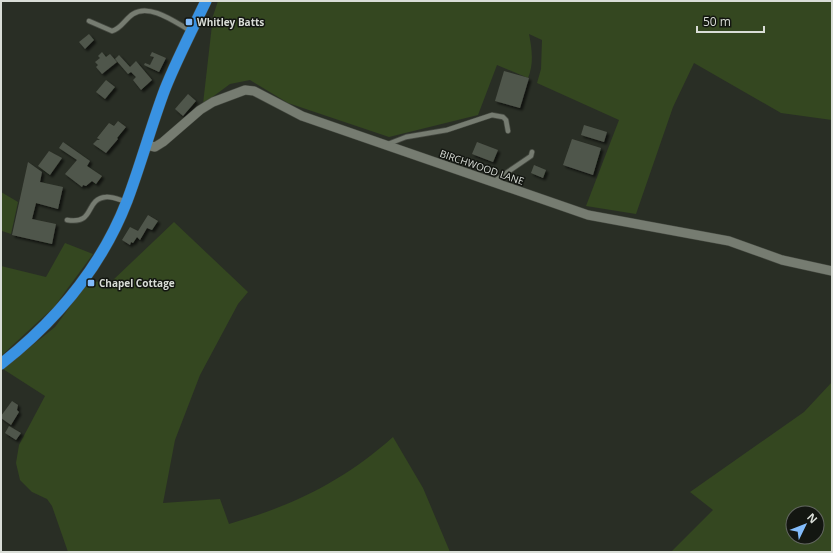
<svg xmlns="http://www.w3.org/2000/svg" width="833" height="553" viewBox="0 0 833 553" font-family="'Open Sans',sans-serif">
  <style>
    .green { fill: #344720; fill-rule: evenodd }
    .building { fill: #50564b; filter: url(#shadow) }
    .lines { fill: none; stroke-linecap: round; stroke-linejoin: round }
    .service-casing { stroke: #464a42; stroke-width: 6 }
    .minor-casing { stroke: #464a42; stroke-width: 10 }
    .trunk-casing { stroke: #464a42; stroke-width: 12 }
    .service { stroke: #767c71; stroke-width: 4.5 }
    .minor { stroke: #767c71; stroke-width: 9 }
    .trunk { stroke: #3992e2; stroke-width: 11 }
    .poi-dot { fill: #83bcfb; stroke: #131611; stroke-width: 1.5 }
    .labels { text-anchor: middle; stroke-width: 3; stroke-linejoin: round; paint-order: stroke }
    .poi-label { font-size: 10px; font-weight: bold; fill: #d9ddd7; stroke: #131611; text-anchor: start }
    .street-label { font-size: 10px; fill: #d9ddd7; stroke: #131611 }
  </style>
  <defs>
    <filter id="shadow"><feDropShadow dx="2.5" dy="2.5" stdDeviation="1" flood-color="#0009"/></filter>
  </defs>
  <rect width="100%" height="100%" fill="#292e25"/>
  <g class="green">
    <path d="M218,1H832V120L781,113L694,63L673,107L636,214L586,206L619,120L537,83L541,69L542,40L529,34C532,49 534,64 528,78L497,65L478,115L389,137L288,103L250,80L230,84L203,104L213,16Z"/>
    <polygon points="1,192 18,202 11,234 2,231 1,232"/>
    <path d="M174,222L248,292L238,304L200,375L175,440L163,503L220,499L229,524C292,506 344,481 393,437L423,488L450,552H68L52,506L47,499L32,492L20,480L16,463L19,445L45,396L3,369L55,327L88,282L112,281Z"/>
    <polygon points="65,243 93,254 54,307 1,356 1,266 46,277"/>
    <path d="M832,382V552H671L713,510L690,492L804,412ZM793,513H817V537H793Z"/>
  </g>
  <g class="building">
    <polygon points="89,34 94,40 85,49 79,42"/>
    <polygon points="102,52 106,57 110,54 117,62 102,74 96,67 98,65 95,62 100,58 98,56"/>
    <polygon points="152,52 166,58 159,72 144,65 145,63 150,65 154,57 150,56"/>
    <polygon points="119,55 130,67 136,61 152,80 141,90 133,80 136,77 131,72 128,74 115,59"/>
    <polygon points="504,71 529,78 520,108 495,101"/>
    <polygon points="106,80 115,87 105,99 96,92"/>
    <polygon points="188,94 196,101 183,116 175,109"/>
    <polygon points="118,121 126,127 117,138 118,139 106,153 93,144 97,140 100,140 97,138 109,123 114,126"/>
    <polygon points="584,125 607,132 604,142 581,135"/>
    <polygon points="572,139 601,148 593,175 563,165"/>
    <polygon points="63,142 90,161 87,166 102,176 96,184 92,181 86,186 83,185 82,187 65,174 77,160 59,148"/>
    <polygon points="477,142 498,150 493,162 472,154"/>
    <polygon points="49,151 62,158 50,175 38,166"/>
    <polygon points="28,162 42,172 40,182 63,187 58,209 36,203 32,219 56,224 52,244 12,235"/>
    <polygon points="534,165 546,170 543,178 531,173"/>
    <polygon points="148,215 158,221 152,230 147,228 140,240 137,237 133,243 131,242 130,245 122,240 130,227 138,231"/>
    <polygon points="12,401 18,405 17,410 19,412 11,425 1,418 1,416"/>
    <polygon points="9,426 21,433 16,440 5,433"/>
  </g>
  <g class="lines">
    <g class="service-casing">
      <g id="service">
        <path d="M89,21L112,31C121,29 125,19 133,14C150,3 176,23 191,31"/>
        <polyline points="388,144 406,137 447,130 492,115 503,117 506,120 508,131"/>
        <polyline points="493,182 531,156 532,152"/>
        <path d="M67,220C96,225 84,199 106,197C112,196 120,200 127,202"/>
      </g>
    </g>
    <g class="minor-casing">
      <polyline id="minor" points="146,145 155,147 163,142 200,110 213,102 245,90 254,91 302,116 588,215 729,241 782,260 832,271"/>
    </g>
    <g class="trunk-casing">
      <path id="trunk" d="M1,364C57,320 101,268 127,201C141,164 151,126 165,89C177,59 192,30 206,1"/>
    </g>
    <use href="#service" class="service"/>
    <use href="#minor" class="minor"/>
    <use href="#trunk" class="trunk"/>
  </g>
  <g class="poi-dot">
    <rect x="185" y="18" width="8" height="8" rx="2"/>
    <rect x="87" y="279" width="8" height="8" rx="2"/>
  </g>
  <g class="labels">
    <g class="poi-label">
      <text x="197" y="26">Whitley Batts</text>
      <text x="99" y="287">Chapel Cottage</text>
    </g>
    <g class="street-label">
      <text transform="translate(482 167) rotate(19)" y="4">BIRCHWOOD LANE</text>
    </g>
  </g>
  <rect width="833" height="553" fill="none" stroke="#d9ddd7" stroke-width="4"/>
  <g transform="translate(805 525) rotate(47)"><circle r="19" fill="#131611" stroke="#626660"/>
  <path d="M0-3L7 15L0 10L-7 15Z" fill="#83bcfb"/>
  <text y="-6" font-size="11" font-weight="bold" text-anchor="middle" fill="#d9ddd7">N</text>
  </g>
  <path d="M697 26v6h67v-6" fill="none" stroke="#d9ddd7" stroke-width="2"/>
  <text x="703" y="26" font-size="12" fill="#d9ddd7" stroke="#131611" stroke-width="3" paint-order="stroke">50 m</text>
</svg>
